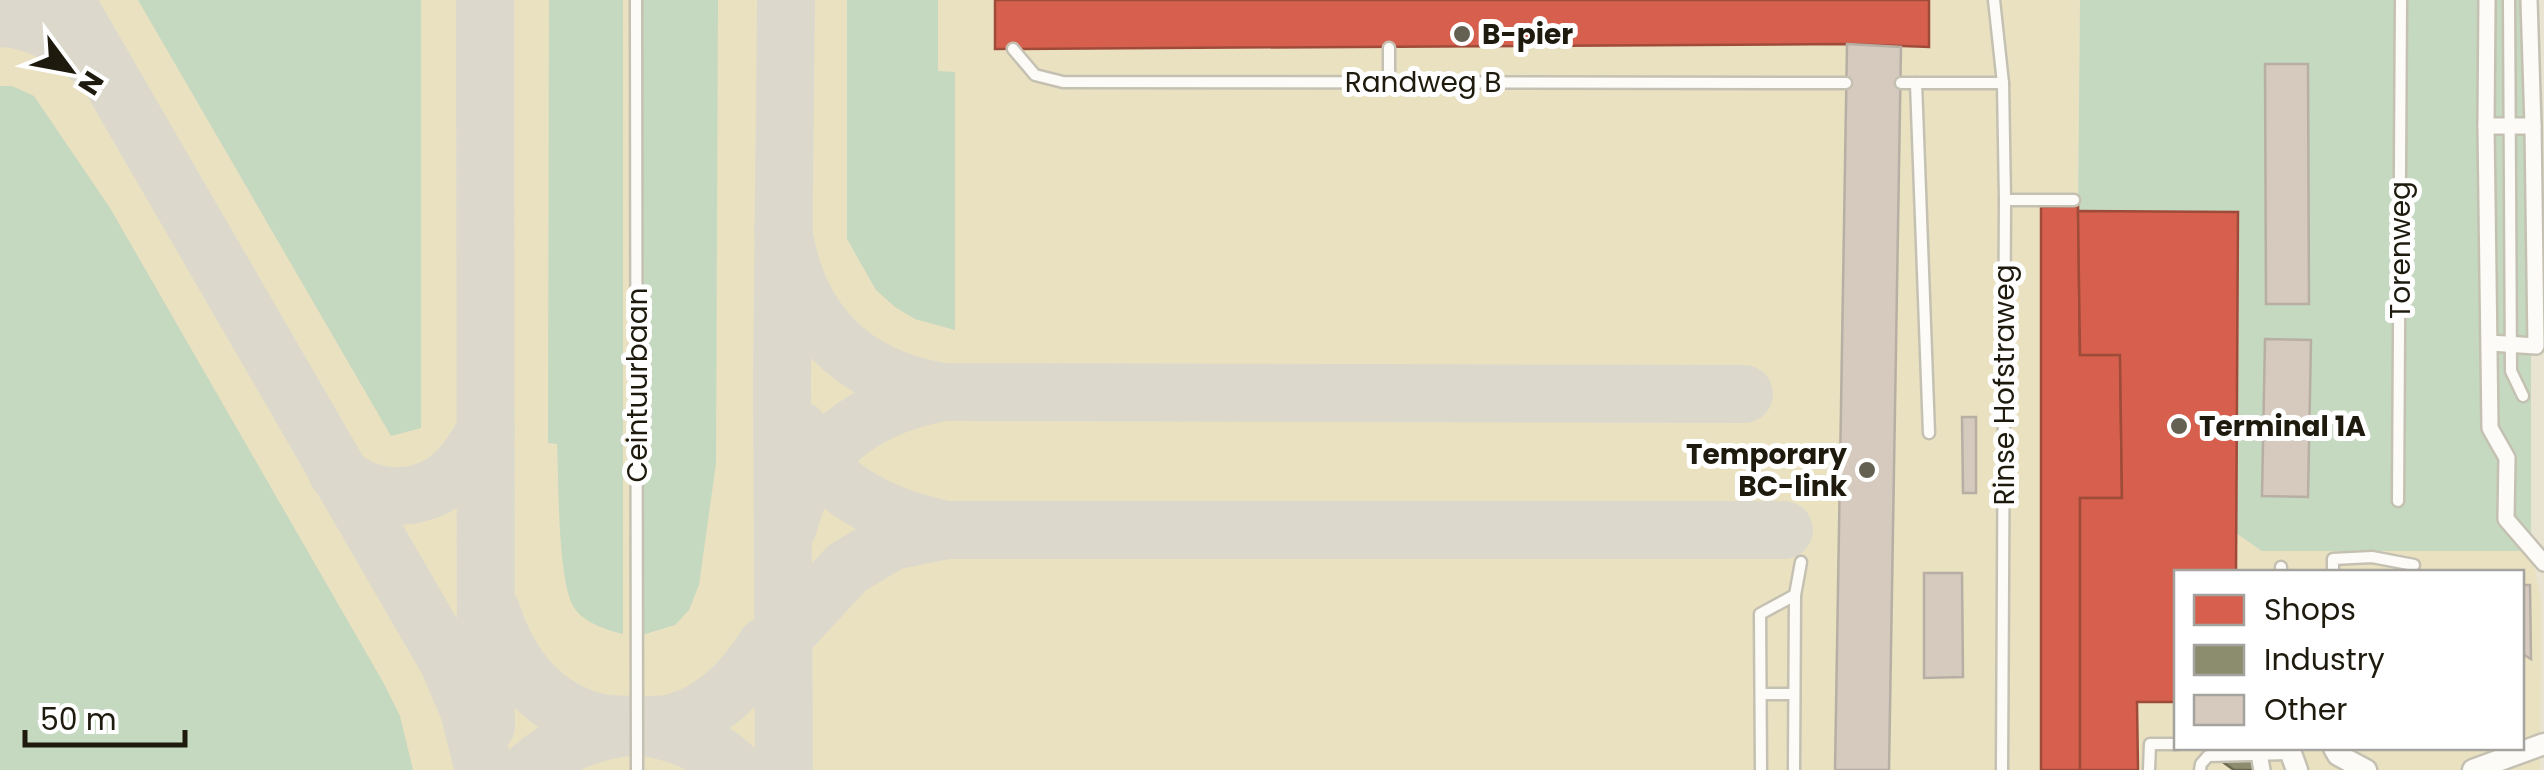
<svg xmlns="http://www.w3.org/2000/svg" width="2544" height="770" viewBox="0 0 2544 770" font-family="Poppins,sans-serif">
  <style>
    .built { fill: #eae1c1; fill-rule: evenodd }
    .green { fill: #c5d8c0 }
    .shops { fill: #d6604d; stroke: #9f4b3a; stroke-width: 2.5 }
    .industry { fill: #8c8c6e; stroke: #6b6a51; stroke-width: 2.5 }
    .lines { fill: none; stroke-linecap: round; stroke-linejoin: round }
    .taxiway { stroke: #dcd9cc; stroke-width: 58 }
    .building { fill: #d6c9bd; stroke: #b8afa4; stroke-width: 2.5 }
    .service-casing { stroke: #c5c1b2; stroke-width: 15 }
    .pedestrian-casing { stroke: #c5c1b2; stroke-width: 20 }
    .minor-casing { stroke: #c5c1b2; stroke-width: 25 }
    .service { stroke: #fcfbf8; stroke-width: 10 }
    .pedestrian { stroke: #fcfbf8; stroke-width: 15 }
    .minor { stroke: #fcfbf8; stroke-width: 20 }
    .poi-dot { fill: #656152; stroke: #fff; stroke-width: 4 }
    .labels { text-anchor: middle; stroke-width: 10; stroke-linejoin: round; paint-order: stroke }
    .poi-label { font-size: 28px; font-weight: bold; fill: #1e1a0e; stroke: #fff; text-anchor: start }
    .street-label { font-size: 28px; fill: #1e1a0e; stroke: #fff }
  </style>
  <rect width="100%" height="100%" fill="#e9e4d1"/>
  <path class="built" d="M0,0H2080L2078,211L2238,212L2236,533L2262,551H2531L2541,600L2540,770H0ZM2176,572H2522V748H2176Z"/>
  <g class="green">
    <polygon points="138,0 421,0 421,428 391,436"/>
    <path d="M549,0H623V634C607,630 585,623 575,609C557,584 559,478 557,444L548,443Z"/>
    <polygon points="643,0 718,0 716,463 699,585 689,610 675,625 642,635"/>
    <polygon points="847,0 938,0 938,71 955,72 955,330 915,319 895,307 876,290 847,239"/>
    <polygon points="2080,0 2531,0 2531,551 2262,551 2236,533 2238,212 2078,211"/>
    <polygon points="0,86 12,86 34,96 110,208 383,682 400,716 413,770 0,770"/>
  </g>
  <g class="shops">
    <polygon points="995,0 1929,0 1929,47 1847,44 995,49"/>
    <polygon points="2078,206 2080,355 2120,355 2122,498 2080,498 2080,770 2041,770 2041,207"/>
    <polygon points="2078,211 2238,212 2236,572 2176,572 2176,702 2137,702 2138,770 2080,770 2080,498 2122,498 2120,355 2080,355"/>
  </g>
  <polygon class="industry" points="2203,748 2236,748 2268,770 2234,770"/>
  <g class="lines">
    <g class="taxiway">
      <polyline points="65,0 448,661 469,710 484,770"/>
      <polyline points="485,0 486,726"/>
      <path d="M0,18C39,19 71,41 99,65"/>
      <path d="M783,230C797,322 852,378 944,392L1744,394"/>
      <path d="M799,430C825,491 886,517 946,530"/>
      <path d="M337,472C368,502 419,505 453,475C467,463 477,446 486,430"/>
      <path d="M788,527C807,446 867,406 944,392"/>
      <path d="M492,613C509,666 543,710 601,723C611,725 622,724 632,725C672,730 707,742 736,770"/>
      <polyline points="746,677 847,568 892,541 946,530 1784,530"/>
      <path d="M530,770C561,742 593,731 634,726C647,724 661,726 673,723C715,712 744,681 766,646"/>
      <polyline points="784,770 782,382 786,0"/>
    </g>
  </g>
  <g class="building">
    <polygon points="1847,44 1901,47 1889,770 1835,770"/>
    <polygon points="2265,64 2308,64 2309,304 2266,304"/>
    <polygon points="2265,339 2311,340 2308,497 2262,496"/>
    <polygon points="1962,417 1976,417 1976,493 1963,493"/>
    <polygon points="1924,573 1962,573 1963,677 1924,678"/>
    <polygon points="2522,585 2530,585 2531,659 2524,655 2522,658"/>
  </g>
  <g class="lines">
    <g class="service-casing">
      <g id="service">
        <polyline points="636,0 637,770"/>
        <polyline points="1994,0 2003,83 2005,200 2002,770"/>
        <polyline points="2509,0 2511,371 2523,396"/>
        <polyline points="1013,49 1035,75 1063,82 1846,83"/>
        <polyline points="1389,82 1389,48"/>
        <polyline points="1901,83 2003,83"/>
        <polyline points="1916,83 1929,433"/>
        <polyline points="2005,200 2074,200"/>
        <polyline points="2398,501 2401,0"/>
        <polyline points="2281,567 2281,572"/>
        <polyline points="2333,572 2333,559 2372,557 2414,565"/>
        <polyline points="1795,595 1801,562"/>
        <polyline points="1761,694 1794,694"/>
        <polyline points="1761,770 1760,614 1795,595 1794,770"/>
        <polyline points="2149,770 2150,744 2176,744"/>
        <polyline points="2200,770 2201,764 2208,756 2290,754"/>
      </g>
    </g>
    <g class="pedestrian-casing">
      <g id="pedestrian">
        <polyline points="2529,0 2533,126"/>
        <polyline points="2486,126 2487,0"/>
        <polyline points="2490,343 2536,346 2533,126 2486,126 2490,428 2507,458 2506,519 2544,563"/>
        <polyline points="2258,748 2262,770"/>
      </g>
    </g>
    <g class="minor-casing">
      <g id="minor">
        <polyline points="2289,748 2297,770"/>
        <polyline points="2334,748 2338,755 2366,770"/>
        <polyline points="2473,770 2544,744"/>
      </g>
    </g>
    <use href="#service" class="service"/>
    <use href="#pedestrian" class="pedestrian"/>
    <use href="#minor" class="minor"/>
  </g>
  <g class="poi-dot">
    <circle cx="1462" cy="34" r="10"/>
    <circle cx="2179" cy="426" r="10"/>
    <circle cx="1867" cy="470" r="10"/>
  </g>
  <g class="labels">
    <g class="poi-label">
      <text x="1482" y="44">B-pier</text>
      <text x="2199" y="436">Terminal 1A</text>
      <text x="1847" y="464" text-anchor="end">Temporary<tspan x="1847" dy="32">BC-link</tspan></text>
    </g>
    <g class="street-label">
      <text x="1423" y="92">Randweg B</text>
      <text transform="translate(2400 250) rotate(-90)" y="10">Torenweg</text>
      <text transform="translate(637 385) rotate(-90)" y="10">Ceintuurbaan</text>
      <text transform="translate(2004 385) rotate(-90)" y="10">Rinse Hofstraweg</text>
    </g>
  </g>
  <rect x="2174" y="570" width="350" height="180" fill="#ffffff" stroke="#a5a39f" stroke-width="2.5"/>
  <rect x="2194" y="595" width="50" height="30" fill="#d6604d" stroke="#a5a39f" stroke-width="2.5"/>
  <text x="2264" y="620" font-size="30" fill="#1e1a0e">Shops</text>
  <rect x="2194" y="645" width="50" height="30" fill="#8c8c6e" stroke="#a5a39f" stroke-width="2.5"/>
  <text x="2264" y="670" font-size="30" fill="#1e1a0e">Industry</text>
  <rect x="2194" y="695" width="50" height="30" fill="#d6c9bd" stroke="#a5a39f" stroke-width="2.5"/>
  <text x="2264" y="720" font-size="30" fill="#1e1a0e">Other</text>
  <g transform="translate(70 70) rotate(122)" stroke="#ffffff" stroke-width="8" paint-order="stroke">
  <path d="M0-8L18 38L0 25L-18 38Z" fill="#1e1a0e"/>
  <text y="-15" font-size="28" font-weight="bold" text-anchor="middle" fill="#1e1a0e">N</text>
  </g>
  <path d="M25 730v15h160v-15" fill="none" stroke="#1e1a0e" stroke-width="5"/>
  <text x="40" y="730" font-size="30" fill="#1e1a0e" stroke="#ffffff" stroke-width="8" paint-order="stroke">50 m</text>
</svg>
